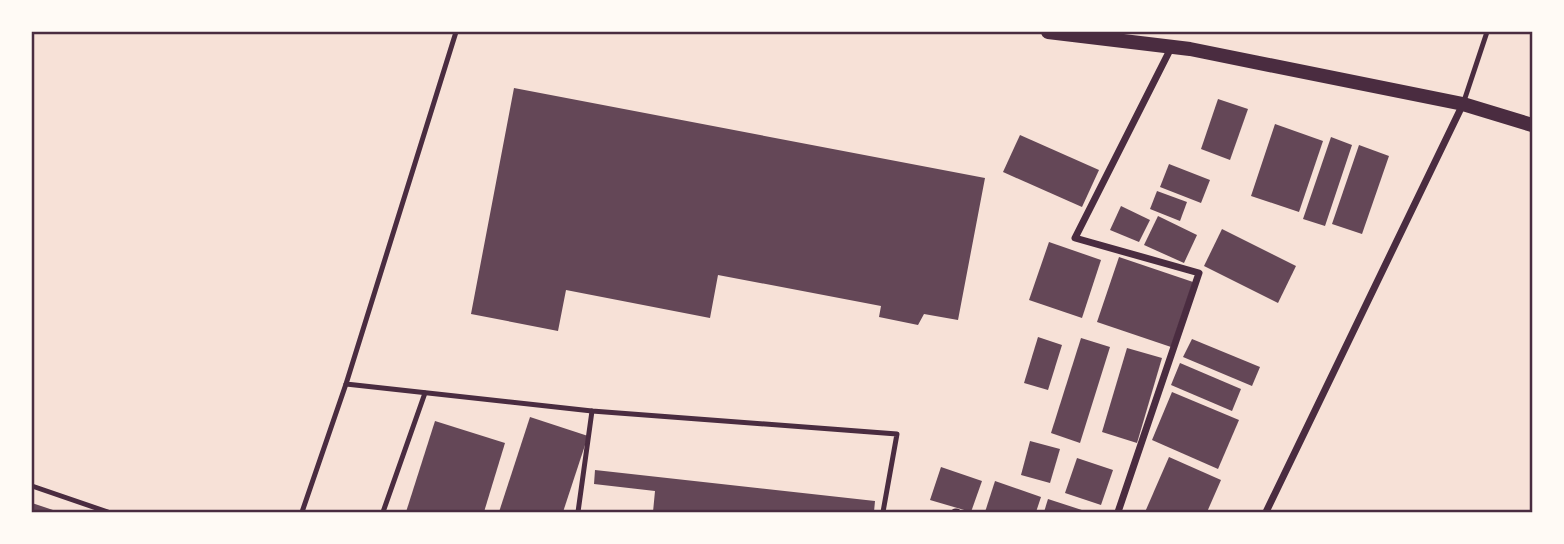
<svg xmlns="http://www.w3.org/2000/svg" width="1564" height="544" viewBox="0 0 1564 544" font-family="'Roboto Condensed',sans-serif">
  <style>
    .building { fill: #644757 }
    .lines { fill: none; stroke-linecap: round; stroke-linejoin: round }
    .service { stroke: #4a2c40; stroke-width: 5 }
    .minor { stroke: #4a2c40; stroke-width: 7 }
    .secondary { stroke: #4a2c40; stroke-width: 14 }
    .neatline { fill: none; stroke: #4a2c40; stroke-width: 2.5 }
  </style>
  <rect width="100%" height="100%" fill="#f7e1d7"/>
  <g class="building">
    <polygon points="514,88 985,178 958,320 924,314 918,325 879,317 881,306 718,275 710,318 566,290 558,331 471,314"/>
    <polygon points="1218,99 1248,109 1230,160 1201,149"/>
    <polygon points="1275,124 1323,141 1299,212 1251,196"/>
    <polygon points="1020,135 1099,170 1082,207 1003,172"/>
    <polygon points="1331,137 1352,145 1325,226 1303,219"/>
    <polygon points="1359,145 1389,156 1362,234 1332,224"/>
    <polygon points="1169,164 1210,180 1201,203 1160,187"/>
    <polygon points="1157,191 1187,202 1180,221 1150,209"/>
    <polygon points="1121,206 1150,220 1139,242 1110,230"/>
    <polygon points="1158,216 1197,235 1184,263 1144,245"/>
    <polygon points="1222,229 1296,266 1278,303 1204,266"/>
    <polygon points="1049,242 1101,260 1082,318 1029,300"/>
    <polygon points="1119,257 1193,282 1171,347 1097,322"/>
    <polygon points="1038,337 1062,345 1048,390 1024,383"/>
    <polygon points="1081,338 1110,347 1080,443 1051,433"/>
    <polygon points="1192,339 1260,367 1252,386 1183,357"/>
    <polygon points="1127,348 1162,358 1137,443 1102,432"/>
    <polygon points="1180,363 1241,389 1232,411 1171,385"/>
    <polygon points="1172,392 1239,420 1218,469 1152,440"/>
    <polygon points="530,417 588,436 563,512 499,512"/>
    <polygon points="435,421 505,443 484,512 406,512"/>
    <polygon points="1030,441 1060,449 1050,483 1021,475"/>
    <polygon points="1169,457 1221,480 1207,512 1145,512"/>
    <polygon points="1077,458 1113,470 1101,505 1065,493"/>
    <polygon points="941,467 982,481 971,512 930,500"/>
    <polygon points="595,470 875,501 874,512 653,512 655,491 594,484"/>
    <polygon points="995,481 1041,497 1036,512 985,512"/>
    <polygon points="1048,499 1088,512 1044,512"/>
    <polygon points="32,503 59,512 32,512"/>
  </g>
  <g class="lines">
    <g class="service">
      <polyline points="456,32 346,384 592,411 897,434 883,512"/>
      <polyline points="1464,101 1487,32"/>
      <polyline points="32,486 108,512"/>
      <polyline points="302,512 346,384"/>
      <polyline points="383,512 425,393"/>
      <polyline points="578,512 592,411"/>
    </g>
    <g class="minor">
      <polyline points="955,512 957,512"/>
      <polyline points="1118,512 1199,273 1075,238 1172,46"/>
      <polyline points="1266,512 1463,104"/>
    </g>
    <polyline class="secondary" points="1048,32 1190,49 1463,104 1532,125"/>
  </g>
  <rect width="1564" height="544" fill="none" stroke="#fffaf5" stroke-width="66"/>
  <rect x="33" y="33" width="1498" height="478" class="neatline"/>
</svg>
